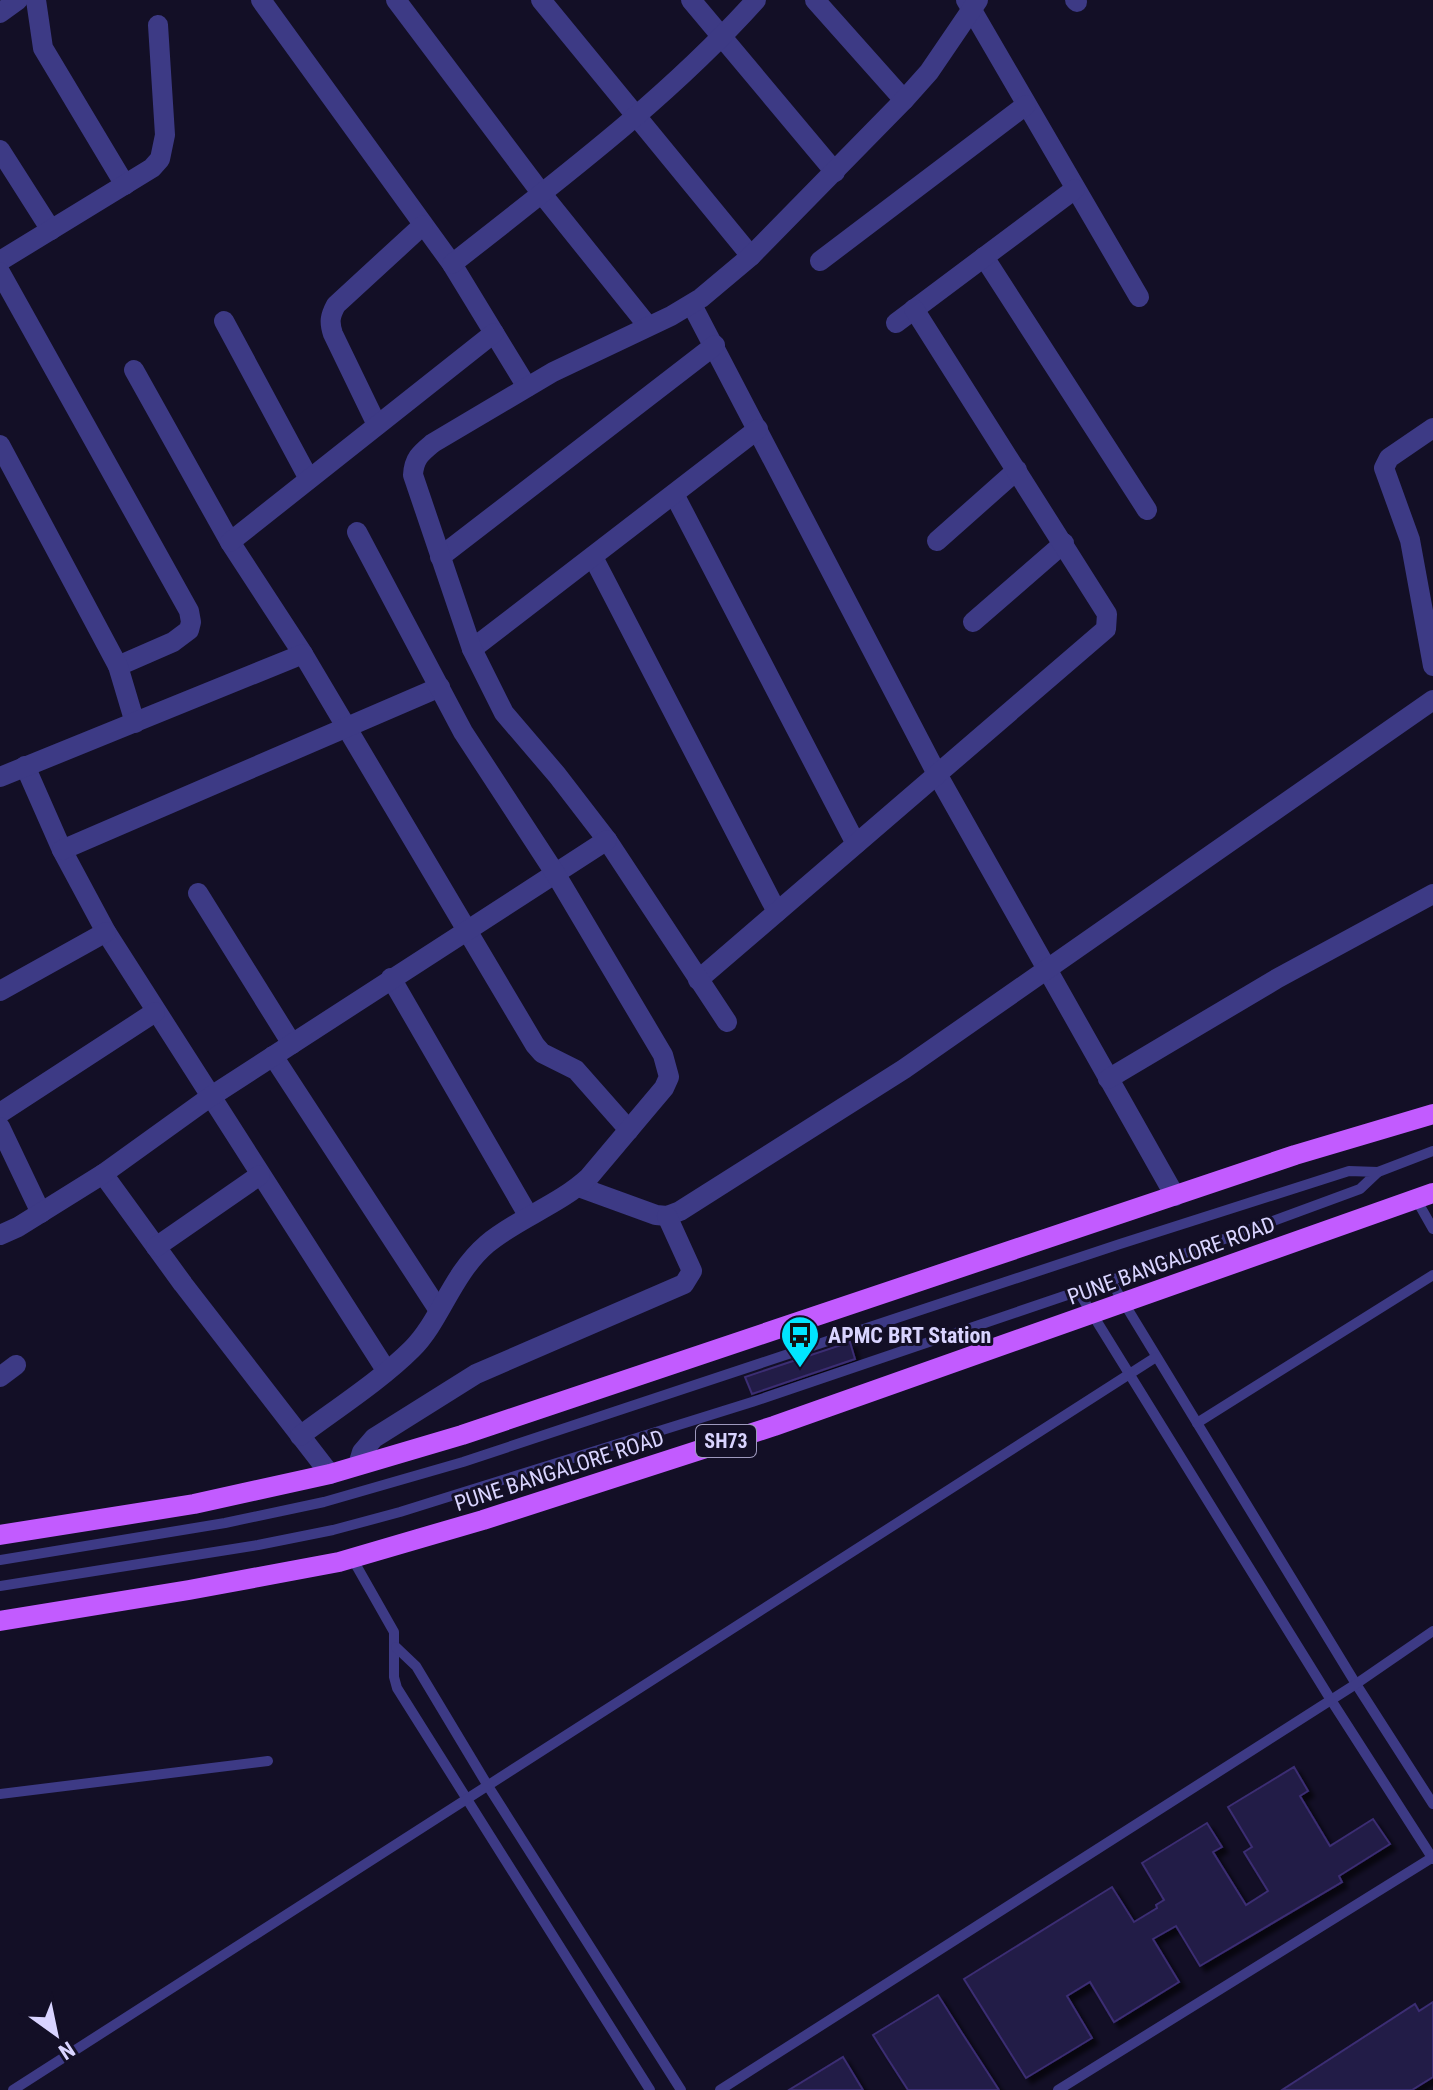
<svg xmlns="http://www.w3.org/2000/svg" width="1433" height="2090" viewBox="0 0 1433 2090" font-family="'Roboto Condensed',sans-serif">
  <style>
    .building { fill: #241b47; stroke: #3b2d73; stroke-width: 2; filter: url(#shadow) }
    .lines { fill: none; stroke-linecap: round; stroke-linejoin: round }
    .service { stroke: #3d3a85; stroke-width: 10 }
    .minor { stroke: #3d3a85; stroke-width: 20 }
    .primary { stroke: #c25bff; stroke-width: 20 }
    .labels { text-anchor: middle; stroke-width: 6; stroke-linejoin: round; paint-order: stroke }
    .shield { fill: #130f26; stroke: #9e99be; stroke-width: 2 }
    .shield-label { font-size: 20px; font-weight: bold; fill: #d9d4ff }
    .street-label { font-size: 22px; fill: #d9d4ff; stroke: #130f26 }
    .poi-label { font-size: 22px; font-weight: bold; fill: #d9d4ff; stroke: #130f26; text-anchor: start }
  </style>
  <defs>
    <filter id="shadow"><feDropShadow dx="5.5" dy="5.5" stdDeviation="2" flood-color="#0009"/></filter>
  </defs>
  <rect width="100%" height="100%" fill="#130f26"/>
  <g class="building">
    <polygon points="850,1342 855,1359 752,1394 745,1377"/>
    <polygon points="1294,1767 1308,1791 1300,1796 1330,1846 1373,1819 1390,1844 1339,1876 1342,1882 1200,1966 1176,1926 1153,1939 1179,1982 1114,2022 1090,1982 1067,1996 1092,2038 1026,2078 964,1979 1112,1887 1134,1922 1157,1908 1156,1905 1164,1900 1142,1863 1207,1823 1222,1847 1213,1852 1246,1905 1268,1891 1244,1852 1252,1847 1228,1807"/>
    <polygon points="938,1995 962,2033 999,2090 908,2090 888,2059 873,2035"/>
    <polygon points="1433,2002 1433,2077 1412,2090 1282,2090 1415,2004 1419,2011"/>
    <polygon points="843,2057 863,2090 789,2090"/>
  </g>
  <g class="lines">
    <g class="service">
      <polyline points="1378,1172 1433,1151"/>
      <polyline points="1416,1199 1433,1229"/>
      <polyline points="1110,1280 1356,1684 1433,1804"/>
      <polyline points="1078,1291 1331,1700 1433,1859"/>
      <polyline points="1197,1423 1433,1275"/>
      <polyline points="352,1558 394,1632 394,1677 397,1688 650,2090"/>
      <polyline points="0,1560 225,1523 324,1502 463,1462 1120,1244 1349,1171 1378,1172 1360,1189 1132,1273 752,1402 400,1512 333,1530 258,1545 0,1586"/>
      <polyline points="396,1647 416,1666 488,1786 681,2090"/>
      <polyline points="0,1794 268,1761"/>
      <polyline points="13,2090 1156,1357"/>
      <polyline points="720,2090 1356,1684 1433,1631"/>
      <polyline points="1058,2090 1433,1857"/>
    </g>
    <g class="minor">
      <polyline points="36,0 43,48 125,185"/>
      <polyline points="261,0 452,264 527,387"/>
      <polyline points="396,0 542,194 648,326"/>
      <polyline points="541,0 751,256"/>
      <polyline points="691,0 835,172"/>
      <polyline points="815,0 904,100"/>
      <polyline points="966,0 1139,297"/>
      <polyline points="1075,0 1077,2"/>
      <polyline points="0,13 18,0"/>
      <polyline points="0,150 51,230"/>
      <polyline points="984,257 1147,510"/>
      <polyline points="0,261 152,168 160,159 165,135 158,25"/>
      <polyline points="820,261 1026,105"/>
      <path d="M452,264C557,181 666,100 756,0"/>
      <polyline points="0,272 189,611 191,622 189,630 173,642 118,666"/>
      <polyline points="692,305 937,774 1175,1196"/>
      <polyline points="224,321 309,479"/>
      <polyline points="896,323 1075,189"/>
      <polyline points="134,370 230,542 303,654"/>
      <path d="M377,425L333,334C329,322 330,316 336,305L423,225"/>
      <polyline points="1433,428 1389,458 1384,468 1410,540 1433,666"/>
      <polyline points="0,445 118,666 135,723"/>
      <polyline points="674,494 856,844"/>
      <polyline points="937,541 1017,470"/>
      <polyline points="230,542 494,333"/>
      <polyline points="440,557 715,345"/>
      <polyline points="593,557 777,912"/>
      <polyline points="973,622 1064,543"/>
      <polyline points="472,649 758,429"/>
      <polyline points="25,766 62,850 106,932 386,1370"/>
      <polyline points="0,777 303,654 535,1045 542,1053 576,1070 629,1130"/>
      <polyline points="62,850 440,687"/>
      <polyline points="198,893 292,1044"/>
      <polyline points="391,978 528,1215"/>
      <polyline points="698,980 1106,629 1107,614 914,309"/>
      <polyline points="0,991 106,932"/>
      <path d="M727,1022L607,840L557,775L504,713L472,649L413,475C414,458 421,453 433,443L553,372L671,316L701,298L751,256L904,100L929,72L978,0"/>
      <polyline points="273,1056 438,1309"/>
      <polyline points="1108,1079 1278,978 1433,894"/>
      <polyline points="0,1113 155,1012"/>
      <polyline points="0,1127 41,1213"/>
      <polyline points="103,1174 183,1284 330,1474"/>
      <polyline points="579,1187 656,1215 667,1216 680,1211 904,1069 1433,700"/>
      <polyline points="0,1235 18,1227 103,1174 210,1097 607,840"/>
      <polyline points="156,1247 260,1175"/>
      <polyline points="0,1377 16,1365"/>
      <path d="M300,1436C336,1409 381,1380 412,1349C441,1320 451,1275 487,1244C518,1218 559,1205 589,1177L664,1088L669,1077L663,1055L555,873L463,732L357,532"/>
      <polyline points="358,1465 362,1452 374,1438 476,1374 684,1284 692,1271 667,1216"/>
    </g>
    <g class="primary">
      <polyline points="0,1535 194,1504 330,1474 462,1435 1295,1155 1433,1114"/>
      <polyline points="0,1621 189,1590 339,1562 483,1520 774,1426 1433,1193"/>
    </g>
  </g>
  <defs>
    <g id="bus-pin" transform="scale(2)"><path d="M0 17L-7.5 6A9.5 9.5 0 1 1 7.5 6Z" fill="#00e5ff" stroke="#130f26"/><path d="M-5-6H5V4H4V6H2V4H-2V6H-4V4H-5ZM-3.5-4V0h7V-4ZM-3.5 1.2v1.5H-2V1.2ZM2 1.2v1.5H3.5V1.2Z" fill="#111"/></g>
  </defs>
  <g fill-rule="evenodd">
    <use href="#bus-pin" x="800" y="1335"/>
  </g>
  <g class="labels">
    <rect class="shield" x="696" y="1425" width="60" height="32" rx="6"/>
    <g class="shield-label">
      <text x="726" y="1448">SH73</text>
    </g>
    <g class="street-label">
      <text transform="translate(1171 1260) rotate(-20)" y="8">PUNE BANGALORE ROAD</text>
      <text transform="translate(559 1470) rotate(-18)" y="8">PUNE BANGALORE ROAD</text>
    </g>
    <g class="poi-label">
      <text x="828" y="1343">APMC BRT Station</text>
    </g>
  </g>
  <g transform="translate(56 2034) rotate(147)" stroke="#130f26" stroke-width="6" paint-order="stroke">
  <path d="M0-6L14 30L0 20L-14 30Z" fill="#d9d4ff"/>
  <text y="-12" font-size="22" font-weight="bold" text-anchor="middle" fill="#d9d4ff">N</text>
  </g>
</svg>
